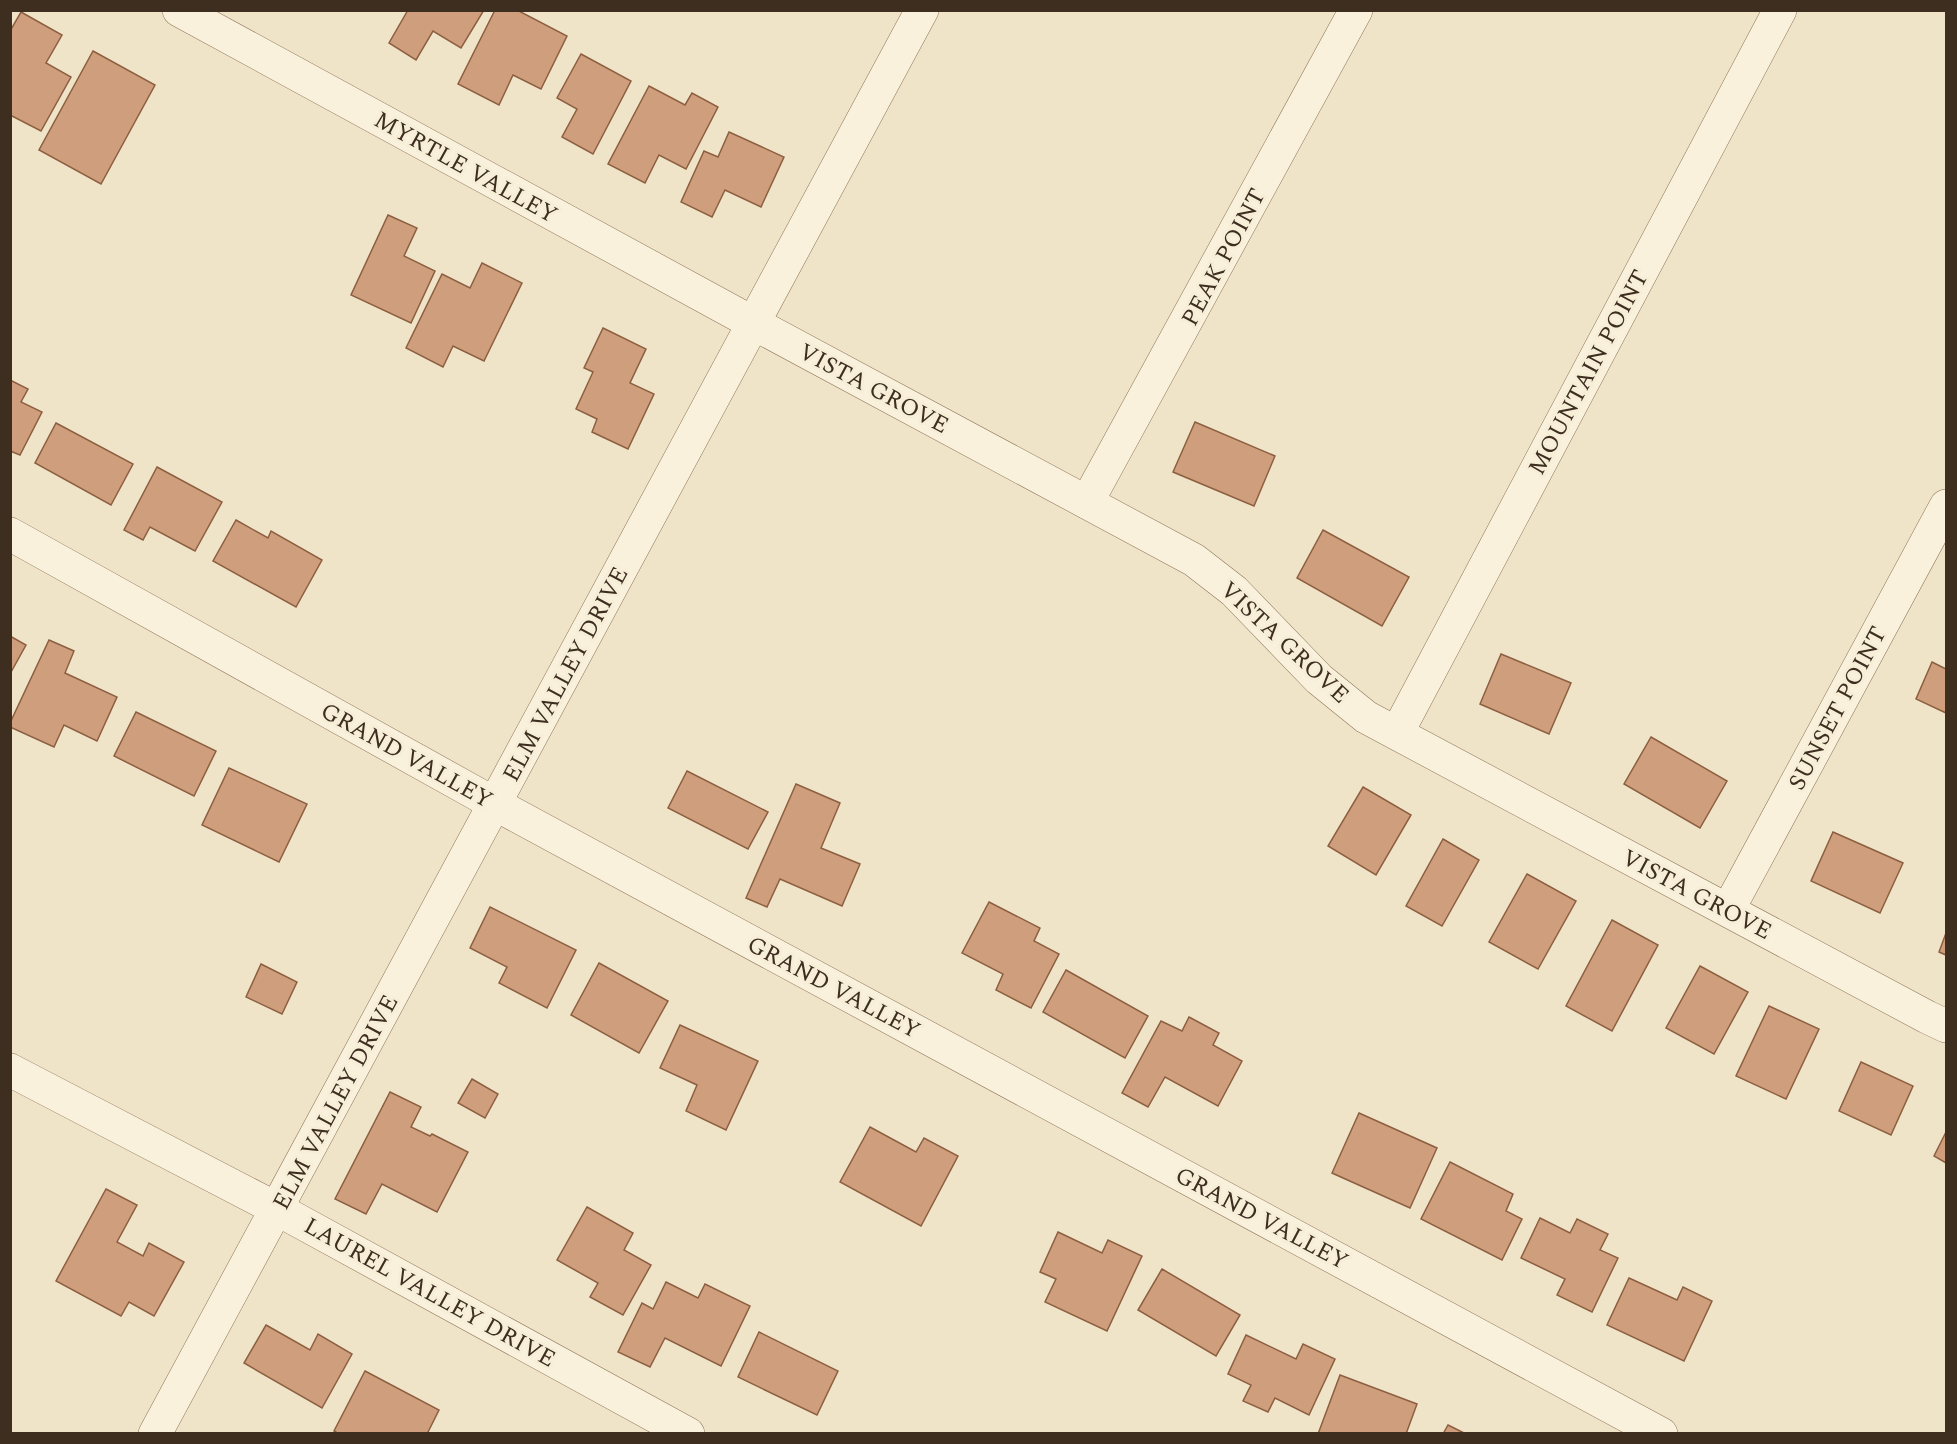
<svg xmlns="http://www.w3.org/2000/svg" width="1957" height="1444" viewBox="0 0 1957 1444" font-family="Spectral,serif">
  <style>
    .building { fill: #cf9f7d; stroke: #8d5f41; stroke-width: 1.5 }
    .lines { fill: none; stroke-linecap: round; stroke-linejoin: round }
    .minor-casing { stroke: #8d765c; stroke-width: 34 }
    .minor { stroke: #faf1dc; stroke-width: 33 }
    .labels { text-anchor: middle; stroke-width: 6; stroke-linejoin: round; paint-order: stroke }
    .street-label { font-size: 24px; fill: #3d2e20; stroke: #f7eed8 }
  </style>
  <rect width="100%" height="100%" fill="#f0e4c8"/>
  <g class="building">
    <polygon points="408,10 484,10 461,48 433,31 416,60 389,43"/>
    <polygon points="495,10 517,10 567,36 541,89 513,75 499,105 458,84"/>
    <polygon points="21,12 62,35 46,63 71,77 41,131 10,115 10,31"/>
    <polygon points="93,51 155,85 101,184 39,150"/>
    <polygon points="581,54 631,81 593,154 562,137 577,109 557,98"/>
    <polygon points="649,86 685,105 692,93 718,107 686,169 659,155 645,183 608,164"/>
    <polygon points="729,132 784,157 761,207 725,190 712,217 681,202 704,151 718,157"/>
    <polygon points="388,215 417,228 404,256 435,271 411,323 351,295"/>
    <polygon points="482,263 522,283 484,361 453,346 443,367 406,348 442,274 470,288"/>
    <polygon points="603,328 646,349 630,383 654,394 628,449 592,432 597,419 576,409 593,372 584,368"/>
    <polygon points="10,380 28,389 21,402 42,412 20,455 10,451"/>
    <polygon points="1195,422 1275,456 1254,506 1173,472"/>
    <polygon points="56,423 133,464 111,505 35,463"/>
    <polygon points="157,467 222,502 195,551 150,527 143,540 124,530"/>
    <polygon points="236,520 268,538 271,531 322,560 296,607 213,561"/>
    <polygon points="1323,530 1409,577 1382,626 1297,578"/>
    <polygon points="10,636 26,645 10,674"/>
    <polygon points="49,640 74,651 65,673 117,697 97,741 64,725 54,747 10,727 10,723"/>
    <polygon points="1501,654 1571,683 1549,734 1480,704"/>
    <polygon points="1932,662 1946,669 1946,713 1916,699"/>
    <polygon points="136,712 216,751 194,796 114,756"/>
    <polygon points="1651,737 1727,781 1700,828 1624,784"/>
    <polygon points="229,768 307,804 279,862 202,825"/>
    <polygon points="687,771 768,812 748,849 668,808"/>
    <polygon points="796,784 840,803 821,848 860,864 842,906 780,879 767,907 746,898"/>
    <polygon points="1363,787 1411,815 1376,875 1328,846"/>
    <polygon points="1833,832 1903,863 1880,913 1811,881"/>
    <polygon points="1443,839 1479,860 1442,926 1406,906"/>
    <polygon points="1527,874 1576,901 1538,969 1489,942"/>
    <polygon points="989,902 1040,928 1034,941 1059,954 1031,1008 996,990 1003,974 962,953"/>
    <polygon points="490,907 576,950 547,1008 499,983 507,967 470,948"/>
    <polygon points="1612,920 1658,945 1612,1031 1566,1006"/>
    <polygon points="1946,933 1946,955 1939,952"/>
    <polygon points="599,963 668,1001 639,1053 571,1015"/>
    <polygon points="261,964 297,982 282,1014 246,997"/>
    <polygon points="1700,966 1748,992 1714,1054 1666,1028"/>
    <polygon points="1066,970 1148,1016 1125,1058 1043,1012"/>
    <polygon points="1769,1006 1819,1029 1786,1099 1736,1076"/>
    <polygon points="1189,1017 1219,1033 1213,1045 1242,1061 1218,1106 1165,1077 1148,1107 1122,1093 1161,1021 1182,1031"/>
    <polygon points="680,1025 758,1061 726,1130 686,1111 697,1085 660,1068"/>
    <polygon points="1861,1062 1913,1086 1891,1135 1839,1111"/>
    <polygon points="472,1079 498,1094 485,1118 458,1103"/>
    <polygon points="390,1092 421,1107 411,1127 430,1136 432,1134 468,1152 437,1212 382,1184 366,1214 335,1199"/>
    <polygon points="1359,1113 1437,1148 1410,1208 1332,1173"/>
    <polygon points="870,1127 916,1152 924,1138 958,1156 921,1226 840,1182"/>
    <polygon points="1946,1132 1946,1163 1934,1156"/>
    <polygon points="1450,1162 1513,1194 1506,1211 1522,1219 1502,1260 1421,1219"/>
    <polygon points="106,1189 137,1205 117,1242 143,1256 149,1243 184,1262 154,1316 129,1302 121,1316 56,1281"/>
    <polygon points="587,1207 633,1233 624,1250 651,1265 623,1315 590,1297 598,1283 557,1260"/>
    <polygon points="1540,1218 1570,1233 1577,1219 1608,1234 1600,1250 1618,1258 1592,1312 1557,1295 1565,1279 1521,1258"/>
    <polygon points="1058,1232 1102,1253 1108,1240 1142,1256 1107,1331 1045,1302 1056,1279 1040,1272"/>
    <polygon points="1162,1269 1240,1315 1216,1356 1138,1310"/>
    <polygon points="1629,1278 1677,1300 1683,1287 1712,1301 1684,1361 1607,1325"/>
    <polygon points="666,1282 698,1298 705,1284 750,1306 721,1366 665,1338 650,1367 618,1352 642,1303 653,1309"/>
    <polygon points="266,1325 310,1350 318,1334 352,1354 322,1408 244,1363"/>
    <polygon points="759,1332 838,1371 817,1415 738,1377"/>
    <polygon points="1246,1335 1296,1359 1303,1344 1335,1359 1309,1415 1275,1398 1268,1412 1243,1401 1251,1385 1228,1374"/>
    <polygon points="365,1371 439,1410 427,1434 339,1434 334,1431"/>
    <polygon points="1340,1375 1417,1404 1406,1434 1318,1434"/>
    <polygon points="1448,1425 1466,1434 1443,1434"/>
  </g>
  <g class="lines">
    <g class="minor-casing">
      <g id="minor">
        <polyline points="179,10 753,323 1194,560 1234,591 1319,679 1366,717 1927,1017 1946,1026"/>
        <polyline points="1087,502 1356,10"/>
        <polyline points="10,534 495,804 1661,1434"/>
        <polyline points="1397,733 1780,10"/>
        <polyline points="1728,910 1946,506"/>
        <polyline points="10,1070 277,1209 688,1434"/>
        <polyline points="155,1434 922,10"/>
      </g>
    </g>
    <use href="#minor" class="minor"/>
  </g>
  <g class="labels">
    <g class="street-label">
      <text transform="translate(466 167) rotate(29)" y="8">MYRTLE VALLEY</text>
      <text transform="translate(1223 257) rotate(-62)" y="8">PEAK POINT</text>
      <text transform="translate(1588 372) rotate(-62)" y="8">MOUNTAIN POINT</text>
      <text transform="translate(874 388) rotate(28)" y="8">VISTA GROVE</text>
      <text transform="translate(1285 642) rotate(43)" y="8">VISTA GROVE</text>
      <text transform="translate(565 674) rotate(-62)" y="8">ELM VALLEY DRIVE</text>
      <text transform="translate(1837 708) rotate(-62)" y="8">SUNSET POINT</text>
      <text transform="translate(407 755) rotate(29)" y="8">GRAND VALLEY</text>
      <text transform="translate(1697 894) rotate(28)" y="8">VISTA GROVE</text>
      <text transform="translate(834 987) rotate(28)" y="8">GRAND VALLEY</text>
      <text transform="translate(335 1102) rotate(-62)" y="8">ELM VALLEY DRIVE</text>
      <text transform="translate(1262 1218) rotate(28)" y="8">GRAND VALLEY</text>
      <text transform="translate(430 1292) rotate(29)" y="8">LAUREL VALLEY DRIVE</text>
    </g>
  </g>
  <rect width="1957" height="1444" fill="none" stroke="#3d2e20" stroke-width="24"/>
</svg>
